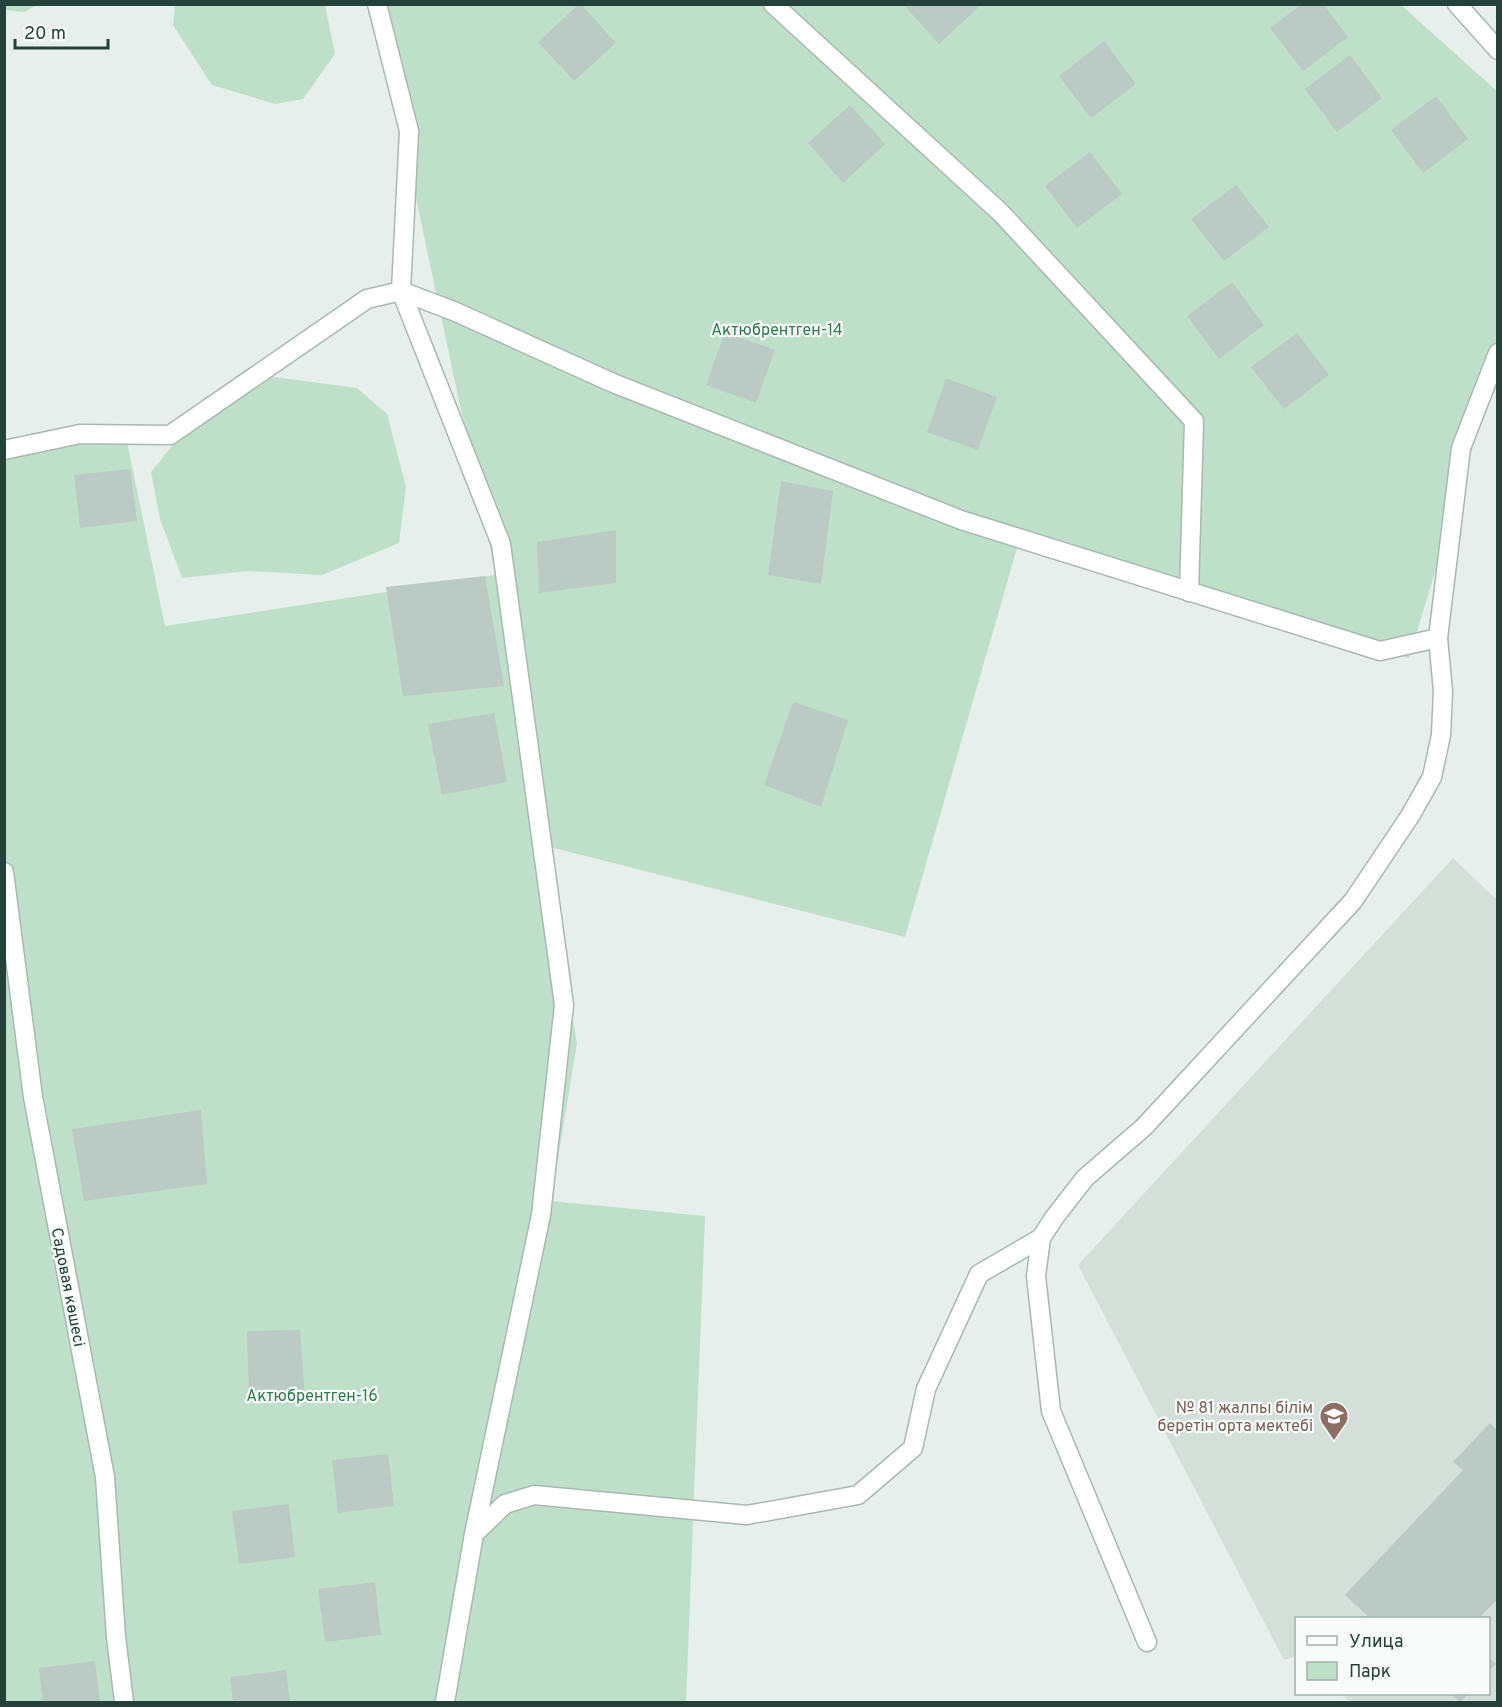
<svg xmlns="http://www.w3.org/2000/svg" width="1502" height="1707" viewBox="0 0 1502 1707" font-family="Overpass,sans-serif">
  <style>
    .built { fill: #d4dfda }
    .green { fill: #bfe0c8 }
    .building { fill: #bbcac4 }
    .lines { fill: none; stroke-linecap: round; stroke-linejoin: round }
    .minor-casing { stroke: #a8b8b2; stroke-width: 21 }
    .minor { stroke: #fff; stroke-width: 18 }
    .labels { text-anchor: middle; stroke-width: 4.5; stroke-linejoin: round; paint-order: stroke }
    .park-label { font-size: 16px; fill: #2d7a4b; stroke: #f7fbf9 }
    .street-label { font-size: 16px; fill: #24423a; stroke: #f7fbf9 }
    .education-label { font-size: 16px; fill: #785e54; stroke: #f7fbf9; text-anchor: end }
  </style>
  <rect width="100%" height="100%" fill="#e6efeb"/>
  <polygon class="built" points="1453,858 1497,900 1497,1702 1351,1702 1340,1694 1488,1694 1488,1618 1296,1618 1296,1656 1284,1660 1078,1265"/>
  <g class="green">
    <polygon points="4,5 5,4 37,5 25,12 5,10"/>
    <polygon points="175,5 325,5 335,54 303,99 275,104 212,85 173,25"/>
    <polygon points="375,5 1401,5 1498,92 1497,380 1492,384 1409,658 1017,548 905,937 542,845 577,1043 551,1201 705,1216 686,1702 5,1702 5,443 126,437 165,626 496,575"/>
    <polygon points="267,376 357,388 387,414 406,487 399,543 322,575 247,571 182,578 160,519 151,472 191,422"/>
  </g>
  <g class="building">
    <polygon points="579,4 581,4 616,43 574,81 538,42"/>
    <polygon points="903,4 982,4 939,44"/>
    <polygon points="1302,4 1323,4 1348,37 1303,71 1270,28"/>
    <polygon points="1104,41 1136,84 1091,118 1059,76"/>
    <polygon points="1350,55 1382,98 1337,132 1305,89"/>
    <polygon points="1436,96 1468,139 1423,173 1391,130"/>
    <polygon points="850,105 885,144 843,183 808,143"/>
    <polygon points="1090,152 1122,194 1077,228 1045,186"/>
    <polygon points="1236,185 1269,227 1224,261 1191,219"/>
    <polygon points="1232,282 1264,325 1219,359 1187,316"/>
    <polygon points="725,332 775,350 756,403 706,385"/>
    <polygon points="1297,333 1329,375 1284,409 1251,367"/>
    <polygon points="946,378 997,397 978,450 927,432"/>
    <polygon points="130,469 137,521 80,528 74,475"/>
    <polygon points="781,481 833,491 821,584 768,575"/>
    <polygon points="616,530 616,583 539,593 537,542"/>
    <polygon points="485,576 504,686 403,696 386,587"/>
    <polygon points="793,702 848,720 821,807 764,785"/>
    <polygon points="494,713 507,782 442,795 428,724"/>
    <polygon points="201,1110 207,1184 84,1201 72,1129"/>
    <polygon points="300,1330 305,1399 249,1399 247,1331"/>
    <polygon points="1490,1423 1498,1431 1498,1599 1479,1618 1370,1618 1345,1595 1463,1470 1453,1462"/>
    <polygon points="388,1454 394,1506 338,1513 332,1460"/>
    <polygon points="289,1504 295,1557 239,1564 232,1511"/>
    <polygon points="375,1582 381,1635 325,1642 318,1589"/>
    <polygon points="1488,1657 1496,1664 1488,1672"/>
    <polygon points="95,1661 100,1702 43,1702 39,1668"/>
    <polygon points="286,1670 290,1702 233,1702 230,1677"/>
    <polygon points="1450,1694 1468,1694 1460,1702"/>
  </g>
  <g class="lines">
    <g class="minor-casing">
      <g id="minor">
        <polyline points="377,4 409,131 401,291 501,544 564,1005 541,1215 474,1534 445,1702"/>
        <polyline points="773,4 1001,213 1194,421 1189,592"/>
        <polyline points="1457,4 1498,50"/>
        <polyline points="4,450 80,434 170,435 367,299 401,291 456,312 613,383 961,520 1380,651 1438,638 1461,448 1498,353"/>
        <polyline points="4,872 33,1097 105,1477 116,1637 124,1702"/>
        <polyline points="474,1534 505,1504 534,1495 747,1515 858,1495 913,1448 926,1389 979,1274 1041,1238"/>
        <polyline points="1147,1642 1051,1411 1036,1276 1041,1238 1054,1218 1085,1178 1144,1127 1353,901 1410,816 1432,777 1441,735 1443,691 1438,638"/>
      </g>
    </g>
    <use href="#minor" class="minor"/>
  </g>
  <defs>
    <g id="school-pin" transform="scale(1.5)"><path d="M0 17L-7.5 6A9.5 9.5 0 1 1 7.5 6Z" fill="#8d6e63" stroke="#f7fbf9"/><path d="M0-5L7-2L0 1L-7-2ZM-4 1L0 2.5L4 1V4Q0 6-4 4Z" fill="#fff"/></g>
  </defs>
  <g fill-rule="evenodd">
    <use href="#school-pin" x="1334" y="1416"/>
  </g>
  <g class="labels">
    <g class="park-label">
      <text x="777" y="335">Актюбрентген-14</text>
      <text x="312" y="1401">Актюбрентген-16</text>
    </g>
    <g class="street-label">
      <text transform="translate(69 1287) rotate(79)" y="6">Садовая көшесі</text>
    </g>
    <g class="education-label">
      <text x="1313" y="1413">№ 81 жалпы білім<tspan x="1313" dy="18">беретін орта мектебі</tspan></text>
    </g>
  </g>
  <rect width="1502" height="1707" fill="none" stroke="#24423a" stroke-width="12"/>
  <rect x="1295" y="1617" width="195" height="78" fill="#f7fbf9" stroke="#a3b1ad" stroke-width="1.5"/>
  <rect x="1307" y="1636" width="30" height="9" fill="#ffffff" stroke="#a3b1ad" stroke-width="1.5"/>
  <text x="1349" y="1647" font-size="18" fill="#24423a">Улица</text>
  <rect x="1307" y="1662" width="30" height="18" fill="#bfe0c8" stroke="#a3b1ad" stroke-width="1.5"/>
  <text x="1349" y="1677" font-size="18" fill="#24423a">Парк</text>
  <path d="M15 39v9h93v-9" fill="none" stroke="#24423a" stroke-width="3"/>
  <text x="24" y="39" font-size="18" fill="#24423a" stroke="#f7fbf9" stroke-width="4.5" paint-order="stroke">20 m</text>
</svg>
